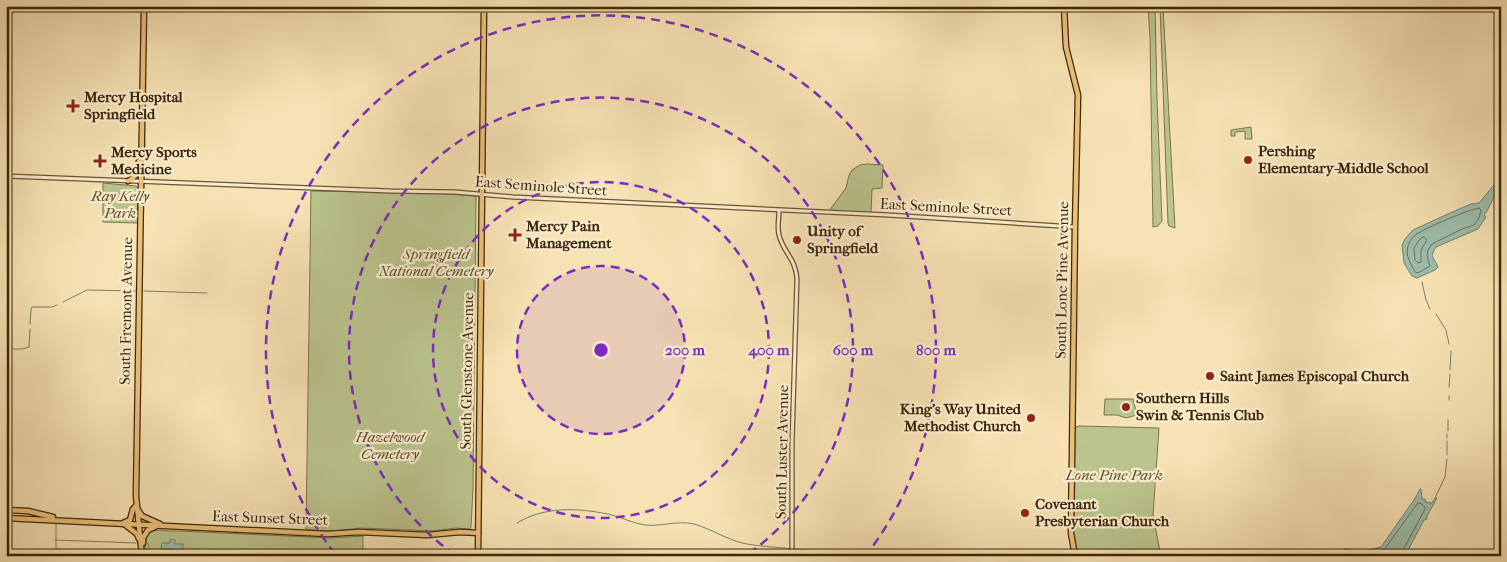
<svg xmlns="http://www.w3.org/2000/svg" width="1507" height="562" viewBox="0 0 1507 562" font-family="'IM FELL French Canon',serif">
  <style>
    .green { fill: #bbc48e; stroke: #7c754a }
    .water { fill: #9dbead; stroke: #77816a }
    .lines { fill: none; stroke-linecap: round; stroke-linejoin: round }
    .shore { stroke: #6d725a; stroke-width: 1 }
    .stream { stroke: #77816a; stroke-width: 1 }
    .minor-casing { stroke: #6b5532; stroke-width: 5.5 }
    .major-casing { stroke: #3d2606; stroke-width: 7 }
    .minor { stroke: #f9ecce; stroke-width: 3 }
    .major { stroke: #ebc17a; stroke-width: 4.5 }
    .ring { fill: none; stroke: #7b2cbf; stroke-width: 2.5; stroke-dasharray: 9 6 }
    .poi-dot { fill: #8f2418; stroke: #f9ecce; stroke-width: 2 }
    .labels { text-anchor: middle; stroke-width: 4.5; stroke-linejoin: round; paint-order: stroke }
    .poi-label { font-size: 15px; font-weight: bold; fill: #3d2606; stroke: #f9ecce; text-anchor: start }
    .street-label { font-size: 15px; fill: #3d2606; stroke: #f9ecce }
    .park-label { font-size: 15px; font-style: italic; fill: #5c4e28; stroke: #f9ecce }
    .centre { fill: #7b2cbf; stroke: #f9ecce; stroke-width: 2.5 }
    .ring-label { font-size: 15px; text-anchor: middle; font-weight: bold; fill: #7b2cbf; stroke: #f9ecce; stroke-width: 4.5; stroke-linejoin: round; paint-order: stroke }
  </style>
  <rect width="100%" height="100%" fill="#f6e2b4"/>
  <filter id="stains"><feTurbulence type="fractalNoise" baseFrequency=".004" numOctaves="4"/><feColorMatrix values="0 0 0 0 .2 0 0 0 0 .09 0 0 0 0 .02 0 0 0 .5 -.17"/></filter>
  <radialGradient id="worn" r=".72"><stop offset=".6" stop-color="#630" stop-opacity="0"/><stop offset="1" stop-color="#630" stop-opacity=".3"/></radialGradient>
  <g class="green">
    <polygon points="1148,6 1155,6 1157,99 1162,221 1158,226 1153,227 1150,37"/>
    <polygon points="1160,6 1163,6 1175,228 1169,226 1168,223"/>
    <polygon points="1251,127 1252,139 1245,139 1245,131 1235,132 1235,136 1231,136 1231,130"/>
    <polygon points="867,164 883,165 882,188 872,189 871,213 829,211 846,188 849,175 852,170 860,165"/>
    <polygon points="103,183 136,186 138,188 138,223 103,222"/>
    <polygon points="311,191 431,193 476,196 473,489 471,527 470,529 455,528 434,531 361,528 333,531 306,530"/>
    <polygon points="1105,399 1133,399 1137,415 1126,418 1117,415 1104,415"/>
    <polygon points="1079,426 1159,428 1153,516 1161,556 1078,556 1073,540 1075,430 1076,427"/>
    <path d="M154,530L170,531H178L331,538L363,536V556H145C146,545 143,534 154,530Z"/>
  </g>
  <g class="water">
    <path d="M1494,185L1499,186L1498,189L1487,211L1484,215L1486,217L1478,229L1436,247C1429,258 1434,257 1438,267L1435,270L1417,278L1412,276L1404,263L1402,245L1405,239L1413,230L1450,213L1471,204L1479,203Z"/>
    <polygon points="1420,489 1421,489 1422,499 1425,499 1426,502 1432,503 1435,498 1437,498 1427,516 1427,519 1424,520 1405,556 1343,556 1344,549 1350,549 1353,551 1360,552 1381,547 1416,497"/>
    <polygon points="170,539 175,540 175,544 183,544 183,550 161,549 162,543 170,543"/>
  </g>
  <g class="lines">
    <g class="shore">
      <path d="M1479,208L1481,210L1479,218L1474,225L1462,229L1432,244L1428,250L1427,256L1430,266L1418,273L1415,272C1411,264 1405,256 1408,246C1409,242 1413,236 1417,234C1425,228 1470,209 1479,208Z"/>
      <polygon points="1424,237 1427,240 1421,250 1421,262 1418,263 1415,260 1414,248 1420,239"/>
      <polyline points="1365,556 1376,554 1384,550 1417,504 1420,503 1425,507 1425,509 1402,552 1401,556"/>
    </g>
    <g class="stream">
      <polyline points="1497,185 1501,177"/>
      <polyline points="1422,282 1426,300 1430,309"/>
      <polyline points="144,291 207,293"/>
      <polyline points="63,302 87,290 136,291"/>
      <polyline points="1436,314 1446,330 1449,344"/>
      <polyline points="30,324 31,310 32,307 52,307 57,305"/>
      <polyline points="6,349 22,349 29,347 30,329"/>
      <polyline points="1450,370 1451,351"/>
      <polyline points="1449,387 1450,374"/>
      <polyline points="1449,396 1449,400"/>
      <polyline points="1448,431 1448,420"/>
      <polyline points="1447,438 1447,434"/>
      <polyline points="1447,455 1447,441"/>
      <polyline points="1435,498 1445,477 1447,459"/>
      <polyline points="56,523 56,556"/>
      <path d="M517,523C545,506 577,508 608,514C621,517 632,523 645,525C661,527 677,520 694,524C715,530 731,543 754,545C796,550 837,552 879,554C895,555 912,554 928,556"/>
      <polyline points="55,540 136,543"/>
      <polyline points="147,543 149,545 148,556"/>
    </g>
    <g class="minor-casing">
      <g id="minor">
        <polyline points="6,176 390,191 455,192 513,197 888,215 1075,227"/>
        <path d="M779,211C779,219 777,227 779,235C783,252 796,259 797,279L792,443V548"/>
        <polyline points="792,556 792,550"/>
      </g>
    </g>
    <g class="major-casing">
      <g id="major">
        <polyline points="1064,6 1066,47 1078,95 1075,227 1071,533 1075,556"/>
        <path d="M128,181C137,177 138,170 139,161"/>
        <polyline points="136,506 133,509 130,520 123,523 137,534 139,539"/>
        <polyline points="6,510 28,511 53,517"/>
        <polyline points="138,510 142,516 160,524"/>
        <polyline points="6,518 328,534 359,532 427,535 460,532 478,533"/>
        <polyline points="143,543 143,538 148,530 155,527"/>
        <polyline points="142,556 136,496 144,6"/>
        <polyline points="478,556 484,6"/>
      </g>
    </g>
    <use href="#minor" class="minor"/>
    <use href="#major" class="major"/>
  </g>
  <circle cx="601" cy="350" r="84" fill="#7b2cbf" fill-opacity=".12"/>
  <g class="ring">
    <circle cx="601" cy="350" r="84"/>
    <circle cx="601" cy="350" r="168"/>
    <path d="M455 555A252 252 0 1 1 747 555"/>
    <path d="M335 554A335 335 0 1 1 867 554"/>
  </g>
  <g class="poi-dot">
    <path d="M70.5 98.5h5v5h5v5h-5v5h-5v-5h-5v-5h5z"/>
    <circle cx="1248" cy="160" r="5"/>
    <path d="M97.5 153.5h5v5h5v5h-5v5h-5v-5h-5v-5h5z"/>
    <path d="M512.5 227.5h5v5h5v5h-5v5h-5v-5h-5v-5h5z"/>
    <circle cx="797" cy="240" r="5"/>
    <circle cx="1210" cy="376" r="5"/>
    <circle cx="1126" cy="407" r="5"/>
    <circle cx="1031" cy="418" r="5"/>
    <circle cx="1025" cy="513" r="5"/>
  </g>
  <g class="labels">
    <g class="poi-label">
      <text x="84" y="102">Mercy Hospital<tspan x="84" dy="17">Springfield</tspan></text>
      <text x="1258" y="156">Pershing<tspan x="1258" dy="17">Elementary-Middle School</tspan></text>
      <text x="111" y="157">Mercy Sports<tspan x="111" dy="17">Medicine</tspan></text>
      <text x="526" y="231">Mercy Pain<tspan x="526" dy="17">Management</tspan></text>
      <text x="807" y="236">Unity of<tspan x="807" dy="17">Springfield</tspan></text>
      <text x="1220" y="381">Saint James Episcopal Church</text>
      <text x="1136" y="403">Southern Hills<tspan x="1136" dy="17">Swin &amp; Tennis Club</tspan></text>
      <text x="1021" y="414" text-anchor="end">King's Way United<tspan x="1021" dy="17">Methodist Church</tspan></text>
      <text x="1035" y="509">Covenant<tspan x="1035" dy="17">Presbyterian Church</tspan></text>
    </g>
    <g class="street-label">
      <text transform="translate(541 186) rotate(4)" y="5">East Seminole Street</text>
      <text transform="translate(946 207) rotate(3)" y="5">East Seminole Street</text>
      <text transform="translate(1062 280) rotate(-89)" y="5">South Lone Pine Avenue</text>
      <text transform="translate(126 311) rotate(-89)" y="5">South Fremont Avenue</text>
      <text transform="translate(467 371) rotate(-89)" y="5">South Glenstone Avenue</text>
      <text transform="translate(782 452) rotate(-89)" y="5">South Luster Avenue</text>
      <text transform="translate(270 518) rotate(2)" y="5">East Sunset Street</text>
    </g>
    <g class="park-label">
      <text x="120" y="201">Ray Kelly<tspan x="120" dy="17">Park</tspan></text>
      <text x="436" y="259">Springfield<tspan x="436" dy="17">National Cemetery</tspan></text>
      <text x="390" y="442">Hazelwood<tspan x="390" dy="17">Cemetery</tspan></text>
      <text x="1114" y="480">Lone Pine Park</text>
    </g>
  </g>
  <circle cx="601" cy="350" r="8" class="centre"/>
  <g class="ring-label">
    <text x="685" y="355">200 m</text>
    <text x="769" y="355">400 m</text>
    <text x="853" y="355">600 m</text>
    <text x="936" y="355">800 m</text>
  </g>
  <rect width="1507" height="562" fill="none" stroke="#f6e2b4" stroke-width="25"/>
  <rect x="8" y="8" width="1492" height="547" fill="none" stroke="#3d2606" stroke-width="2.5"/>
  <rect x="12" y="12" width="1482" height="537" fill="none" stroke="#3d2606"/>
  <rect width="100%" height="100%" filter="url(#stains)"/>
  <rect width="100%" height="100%" fill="url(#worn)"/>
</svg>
